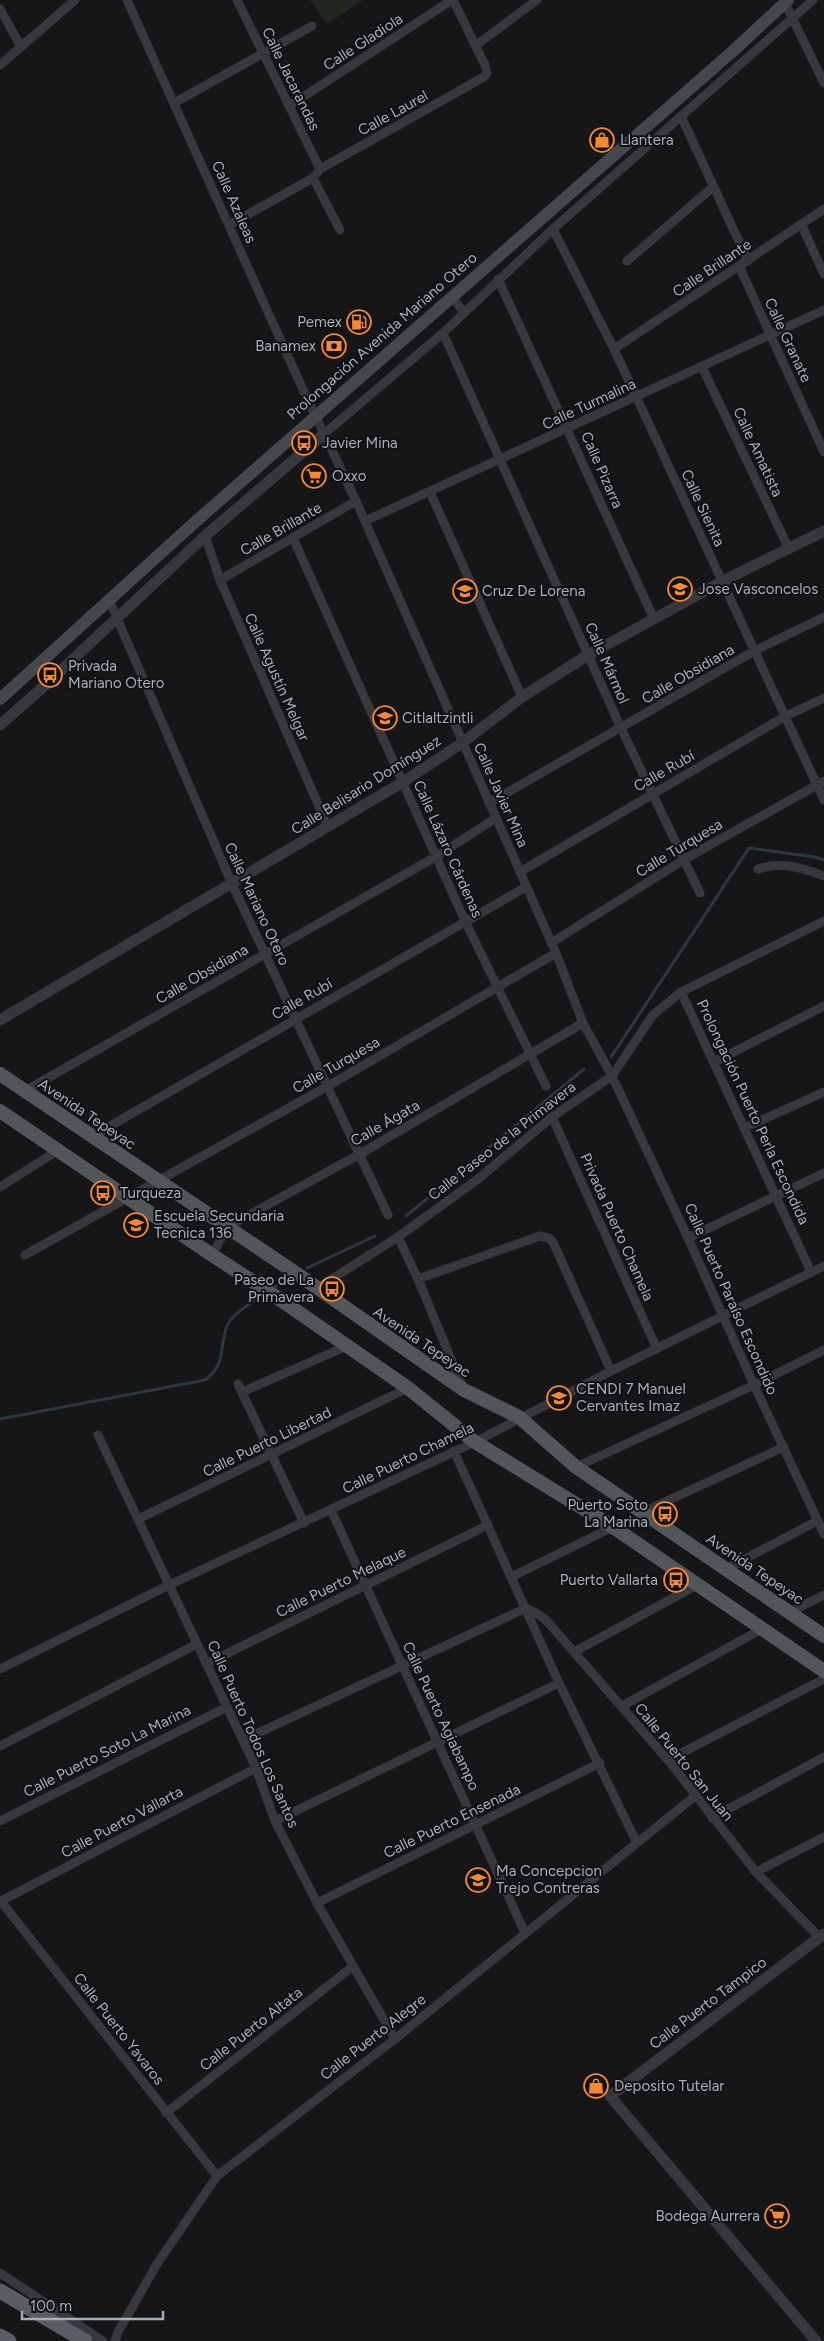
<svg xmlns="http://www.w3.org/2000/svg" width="824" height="2341" viewBox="0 0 824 2341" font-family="Figtree,sans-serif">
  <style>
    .green { fill: #20271f }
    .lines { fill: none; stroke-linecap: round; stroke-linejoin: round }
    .stream { stroke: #2b383c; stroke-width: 3 }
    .minor { stroke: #36383c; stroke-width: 9 }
    .tertiary { stroke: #36383c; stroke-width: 11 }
    .secondary { stroke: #44484c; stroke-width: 12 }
    .primary { stroke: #52565b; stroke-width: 14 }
    .trunk { stroke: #5a5e64; stroke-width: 15 }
    .labels { text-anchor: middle; stroke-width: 4; stroke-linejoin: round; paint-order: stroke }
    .street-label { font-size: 15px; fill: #a7afb8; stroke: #101112 }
    .poi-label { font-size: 15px; fill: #a7afb8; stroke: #101112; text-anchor: start }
  </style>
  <rect width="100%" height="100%" fill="#151617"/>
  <polygon class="green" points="310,0 363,0 327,24"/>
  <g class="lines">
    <g class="stream">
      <polyline points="611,1057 749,848 815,857 824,860"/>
      <polyline points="406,1216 584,1069"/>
      <polyline points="307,1268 375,1236"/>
      <polyline points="273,1288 286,1280"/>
      <path d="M0,1419L205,1380C228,1363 218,1346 228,1324C232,1315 247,1306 254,1300"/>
    </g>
    <g class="minor">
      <polyline points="127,0 305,394 356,501 556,953 583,1023 612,1076 688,1238 754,1385 824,1534"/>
      <polyline points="237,0 320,169"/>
      <polyline points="785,3 824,83"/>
      <polyline points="0,9 21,47"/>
      <polyline points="475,46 537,0"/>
      <polyline points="0,65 75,0"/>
      <polyline points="174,103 312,26"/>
      <polyline points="289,106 452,0"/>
      <polyline points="681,116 748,261"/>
      <polyline points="313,178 340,230"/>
      <polyline points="801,224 824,274"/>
      <polyline points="229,225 313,178 320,169 484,77 487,73 485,65 453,0"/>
      <polyline points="553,229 614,349 824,800"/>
      <polyline points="627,261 713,187"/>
      <polyline points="739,266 824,452"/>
      <polyline points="498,279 654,619"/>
      <polyline points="452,297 464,312"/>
      <polyline points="443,333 621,728 700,893"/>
      <polyline points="614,349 824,209"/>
      <polyline points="702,367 789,549"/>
      <polyline points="324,434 443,333 553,229 813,0"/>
      <polyline points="430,492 522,697"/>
      <polyline points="365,521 824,310"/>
      <polyline points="205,536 220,580 328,827"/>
      <polyline points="293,538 465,921 546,1086"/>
      <polyline points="220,580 356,501"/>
      <polyline points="110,602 232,884 388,1215"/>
      <polyline points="489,803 754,651 824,617"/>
      <path d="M758,869C781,861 803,868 824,876"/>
      <polyline points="520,872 784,717 824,698"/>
      <polyline points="551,943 685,859 824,781"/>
      <polyline points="681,992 811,1272"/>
      <polyline points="714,1062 824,1006"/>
      <polyline points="25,1091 437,856 496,818"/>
      <polyline points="552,1117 657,1349"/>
      <polyline points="744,1128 824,1092"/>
      <polyline points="91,1137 526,887"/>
      <polyline points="0,1187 57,1151"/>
      <polyline points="398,1237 418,1279 463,1388"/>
      <polyline points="688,1238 824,1173"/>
      <polyline points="25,1255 328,1086 556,953"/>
      <polyline points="212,1255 227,1227 360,1154 583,1023"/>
      <polyline points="418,1279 540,1236 549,1238 553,1242 611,1371"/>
      <polyline points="316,1289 398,1237 478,1179 552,1117 612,1076 653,1015 681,992 824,921"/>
      <polyline points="238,1384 304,1523"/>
      <polyline points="242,1392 347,1346"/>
      <polyline points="98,1435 256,1768 275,1821 317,1903 395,2039"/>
      <polyline points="454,1451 559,1683 637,1843"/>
      <polyline points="576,1467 754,1385 824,1350"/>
      <polyline points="331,1510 525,1933"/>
      <polyline points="643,1512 784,1447"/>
      <polyline points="138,1519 408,1388"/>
      <polyline points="726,1569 817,1521"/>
      <polyline points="511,1577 613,1527"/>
      <polyline points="790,1612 824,1595"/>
      <polyline points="574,1652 697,1585"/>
      <polyline points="206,1664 488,1525"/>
      <polyline points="0,1669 169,1585 475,1442 611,1371 824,1266"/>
      <polyline points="622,1706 762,1629"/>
      <polyline points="243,1740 526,1608 536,1613 546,1620 668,1760 756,1872 819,1937"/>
      <polyline points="0,1746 197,1644"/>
      <polyline points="668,1760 824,1679"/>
      <polyline points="712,1818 824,1757"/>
      <polyline points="0,1821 227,1707"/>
      <polyline points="275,1821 559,1683"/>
      <polyline points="756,1872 824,1837"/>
      <polyline points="0,1900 217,2176"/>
      <polyline points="1,1901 256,1768"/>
      <polyline points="317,1903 600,1763"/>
      <polyline points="166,2113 352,1967"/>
      <polyline points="0,2273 103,2341"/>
      <polyline points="115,2341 118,2332 157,2264 217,2176 395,2039 695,1796"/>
    </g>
    <g class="tertiary">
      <polyline points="0,725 42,688 205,536 324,434"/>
      <polyline points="0,1020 403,782 462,743 522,697 588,655 723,581 824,531"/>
      <polyline points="816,2341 610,2096 824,1934"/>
    </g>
    <polyline class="secondary" points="0,699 194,523 733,51 788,0"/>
    <g class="primary">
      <polyline points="0,1074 306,1280 464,1390 519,1417 576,1467 824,1636"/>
      <polyline points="0,1111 212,1255 275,1296 408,1388 475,1442 610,1525 824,1671"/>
    </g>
    <g class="trunk">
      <polyline points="0,2291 85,2341"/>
      <polyline points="0,2336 9,2341"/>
    </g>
  </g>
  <defs>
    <g id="shop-ring" transform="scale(1.25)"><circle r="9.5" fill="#101112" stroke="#f78a2e" stroke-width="1.5"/><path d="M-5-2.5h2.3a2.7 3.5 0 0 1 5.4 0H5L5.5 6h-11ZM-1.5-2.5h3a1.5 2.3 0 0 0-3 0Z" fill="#f78a2e"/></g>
    <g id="fuel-ring" transform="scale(1.25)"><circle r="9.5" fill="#101112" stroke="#f78a2e" stroke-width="1.5"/><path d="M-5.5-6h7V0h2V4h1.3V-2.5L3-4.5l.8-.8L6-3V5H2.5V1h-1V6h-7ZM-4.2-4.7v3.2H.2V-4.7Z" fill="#f78a2e"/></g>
    <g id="bank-ring" transform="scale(1.25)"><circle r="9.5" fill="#101112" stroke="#f78a2e" stroke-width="1.5"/><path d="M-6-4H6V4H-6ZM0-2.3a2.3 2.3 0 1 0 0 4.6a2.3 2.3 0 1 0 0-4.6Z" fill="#f78a2e"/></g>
    <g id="bus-ring" transform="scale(1.25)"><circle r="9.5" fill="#101112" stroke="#f78a2e" stroke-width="1.5"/><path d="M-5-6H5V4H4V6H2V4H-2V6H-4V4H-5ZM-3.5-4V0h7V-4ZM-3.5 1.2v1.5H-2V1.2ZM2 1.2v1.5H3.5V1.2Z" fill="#f78a2e"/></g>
    <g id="supermarket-ring" transform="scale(1.25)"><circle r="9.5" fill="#101112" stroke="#f78a2e" stroke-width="1.5"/><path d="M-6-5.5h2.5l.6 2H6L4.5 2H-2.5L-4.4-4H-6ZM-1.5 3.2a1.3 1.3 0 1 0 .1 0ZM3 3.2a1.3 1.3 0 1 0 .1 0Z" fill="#f78a2e"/></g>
    <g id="school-ring" transform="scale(1.25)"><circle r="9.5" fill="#101112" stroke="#f78a2e" stroke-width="1.5"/><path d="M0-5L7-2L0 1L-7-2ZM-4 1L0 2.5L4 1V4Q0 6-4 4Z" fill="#f78a2e"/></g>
  </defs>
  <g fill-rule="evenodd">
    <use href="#shop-ring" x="602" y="140"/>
    <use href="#fuel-ring" x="359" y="322"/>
    <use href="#bank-ring" x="334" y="346"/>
    <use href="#bus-ring" x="304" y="443"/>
    <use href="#supermarket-ring" x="314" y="476"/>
    <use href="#school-ring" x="680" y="589"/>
    <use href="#school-ring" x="465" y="591"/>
    <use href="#bus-ring" x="50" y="675"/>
    <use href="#school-ring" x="385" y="718"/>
    <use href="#bus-ring" x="103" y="1193"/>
    <use href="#school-ring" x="136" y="1225"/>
    <use href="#bus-ring" x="332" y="1289"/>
    <use href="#school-ring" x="559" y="1398"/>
    <use href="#bus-ring" x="665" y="1514"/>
    <use href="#bus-ring" x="676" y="1580"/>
    <use href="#school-ring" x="478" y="1880"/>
    <use href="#shop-ring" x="596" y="2086"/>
    <use href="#supermarket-ring" x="777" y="2216"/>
  </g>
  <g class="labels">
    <g class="street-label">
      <text transform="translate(363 42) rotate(-33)" y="5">Calle Gladiola</text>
      <text transform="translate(291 79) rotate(64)" y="5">Calle Jacarandas</text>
      <text transform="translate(393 113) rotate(-29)" y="5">Calle Laurel</text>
      <text transform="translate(234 202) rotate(66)" y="5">Calle Azaleas</text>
      <text transform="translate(712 268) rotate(-34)" y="5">Calle Brillante</text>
      <text transform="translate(382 336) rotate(-41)" y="5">Prolongación Avenida Mariano Otero</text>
      <text transform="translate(788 340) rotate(65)" y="5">Calle Granate</text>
      <text transform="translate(589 404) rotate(-25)" y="5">Calle Turmalina</text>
      <text transform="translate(758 452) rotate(65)" y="5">Calle Amatista</text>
      <text transform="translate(602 470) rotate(66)" y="5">Calle Pizarra</text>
      <text transform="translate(703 508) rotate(65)" y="5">Calle Sienita</text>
      <text transform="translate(281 529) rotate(-30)" y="5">Calle Brillante</text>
      <text transform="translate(607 663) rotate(66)" y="5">Calle Mármol</text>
      <text transform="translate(688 674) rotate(-30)" y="5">Calle Obsidiana</text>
      <text transform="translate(277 677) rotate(66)" y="5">Calle Agustín Melgar</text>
      <text transform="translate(664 771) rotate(-30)" y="5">Calle Rubí</text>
      <text transform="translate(366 785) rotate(-32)" y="5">Calle Belisario Domínguez</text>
      <text transform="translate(501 795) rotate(66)" y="5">Calle Javier Mina</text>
      <text transform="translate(679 848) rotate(-31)" y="5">Calle Turquesa</text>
      <text transform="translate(448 849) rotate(66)" y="5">Calle Lázaro Cárdenas</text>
      <text transform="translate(257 904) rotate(65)" y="5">Calle Mariano Otero</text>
      <text transform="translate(202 974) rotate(-30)" y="5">Calle Obsidiana</text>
      <text transform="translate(302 999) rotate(-30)" y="5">Calle Rubí</text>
      <text transform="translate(336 1065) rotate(-30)" y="5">Calle Turquesa</text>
      <text transform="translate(753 1112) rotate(65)" y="5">Prolongación Puerto Perla Escondida</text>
      <text transform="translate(87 1114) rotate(34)" y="5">Avenida Tepeyac</text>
      <text transform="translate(385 1123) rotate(-30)" y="5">Calle Ágata</text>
      <text transform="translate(502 1141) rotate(-38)" y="5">Calle Paseo de la Primavera</text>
      <text transform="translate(617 1227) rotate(66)" y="5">Privada Puerto Chamela</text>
      <text transform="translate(731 1299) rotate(66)" y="5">Calle Puerto Paraíso Escondido</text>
      <text transform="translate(422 1342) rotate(34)" y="5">Avenida Tepeyac</text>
      <text transform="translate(267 1442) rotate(-26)" y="5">Calle Puerto Libertad</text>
      <text transform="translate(408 1458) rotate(-26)" y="5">Calle Puerto Chamela</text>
      <text transform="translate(755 1569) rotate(34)" y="5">Avenida Tepeyac</text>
      <text transform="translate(341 1582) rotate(-26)" y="5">Calle Puerto Melaque</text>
      <text transform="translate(441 1716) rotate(65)" y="5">Calle Puerto Agiabampo</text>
      <text transform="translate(253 1734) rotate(66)" y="5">Calle Puerto Todos Los Santos</text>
      <text transform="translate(107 1751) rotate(-27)" y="5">Calle Puerto Soto La Marina</text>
      <text transform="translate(684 1762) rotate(51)" y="5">Calle Puerto San Juan</text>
      <text transform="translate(452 1821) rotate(-26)" y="5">Calle Puerto Ensenada</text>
      <text transform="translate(122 1822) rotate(-28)" y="5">Calle Puerto Vallarta</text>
      <text transform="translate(708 2003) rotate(-37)" y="5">Calle Puerto Tampico</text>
      <text transform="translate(119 2029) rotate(52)" y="5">Calle Puerto Yavaros</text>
      <text transform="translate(251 2029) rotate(-38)" y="5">Calle Puerto Altata</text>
      <text transform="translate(373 2037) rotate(-38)" y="5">Calle Puerto Alegre</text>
    </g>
    <g class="poi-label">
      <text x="620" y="145">Llantera</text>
      <text x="342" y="327" text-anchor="end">Pemex</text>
      <text x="316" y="351" text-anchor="end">Banamex</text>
      <text x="322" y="448">Javier Mina</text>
      <text x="332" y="481">Oxxo</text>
      <text x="698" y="594">Jose Vasconcelos</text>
      <text x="482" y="596">Cruz De Lorena</text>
      <text x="68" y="671">Privada<tspan x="68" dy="17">Mariano Otero</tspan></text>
      <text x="402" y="723">Citlaltzintli</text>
      <text x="120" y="1198">Turqueza</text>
      <text x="154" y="1221">Escuela Secundaria<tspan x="154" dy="17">Tecnica 136</tspan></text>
      <text x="314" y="1285" text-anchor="end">Paseo de La<tspan x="314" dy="17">Primavera</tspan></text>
      <text x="576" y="1394">CENDI 7 Manuel<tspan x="576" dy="17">Cervantes Imaz</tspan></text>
      <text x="648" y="1510" text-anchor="end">Puerto Soto<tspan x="648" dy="17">La Marina</tspan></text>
      <text x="658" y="1585" text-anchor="end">Puerto Vallarta</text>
      <text x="496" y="1876">Ma Concepcion<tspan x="496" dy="17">Trejo Contreras</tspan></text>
      <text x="614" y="2091">Deposito Tutelar</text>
      <text x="760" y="2221" text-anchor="end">Bodega Aurrera</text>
    </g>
  </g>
  <path d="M22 2311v8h141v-8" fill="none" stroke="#a7afb8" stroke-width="2.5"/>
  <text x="30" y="2311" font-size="15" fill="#a7afb8" stroke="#101112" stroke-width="4" paint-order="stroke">100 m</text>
</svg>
